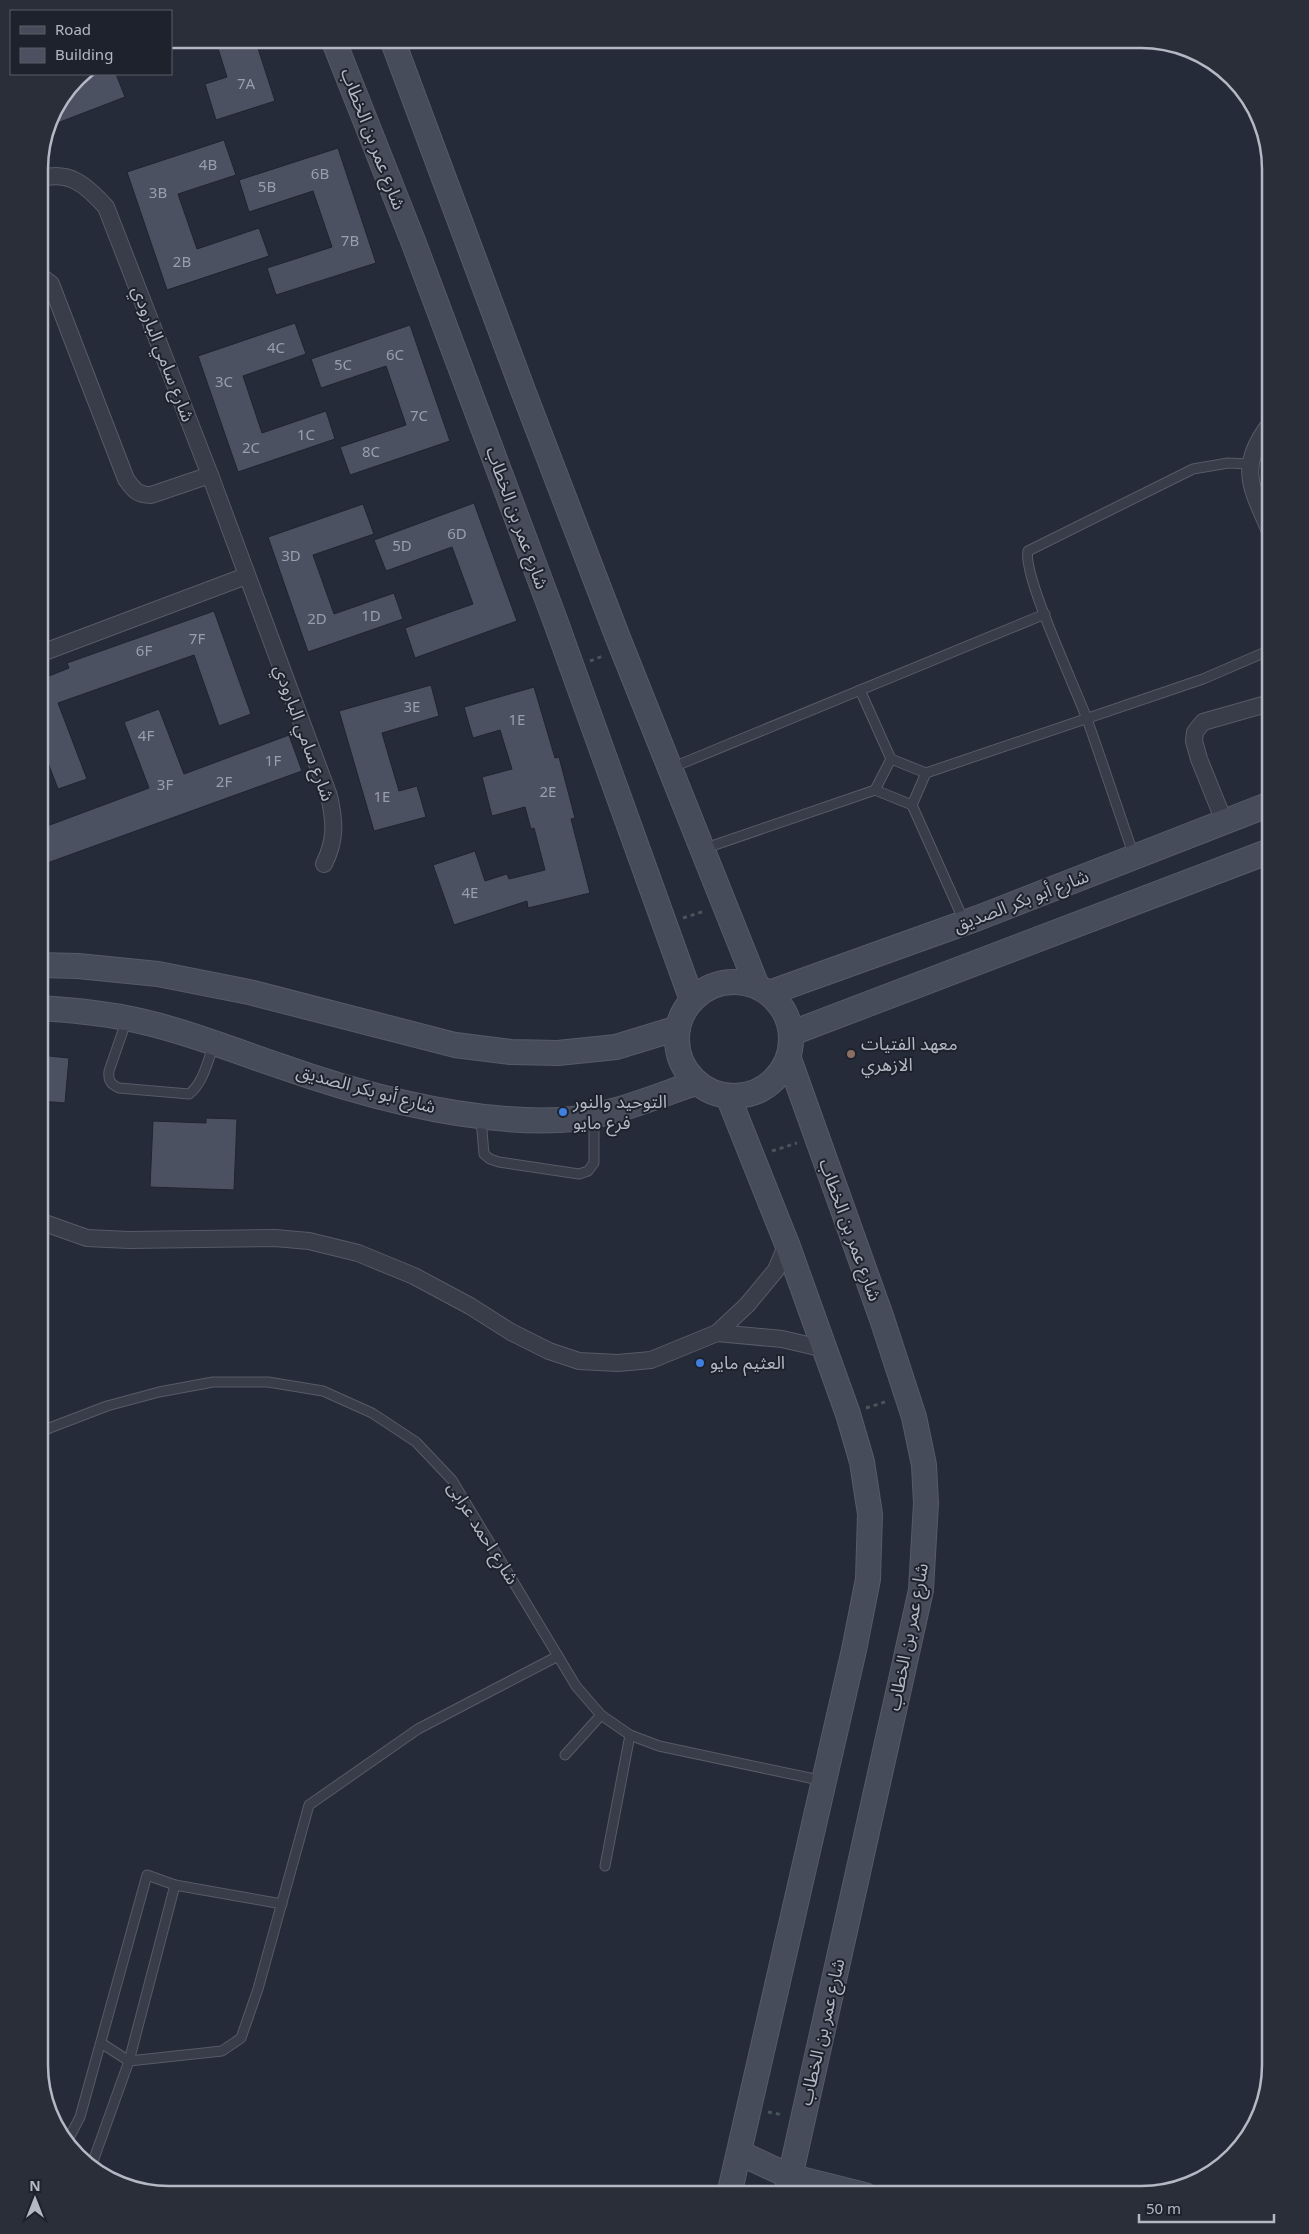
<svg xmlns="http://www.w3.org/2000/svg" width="1309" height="2234" viewBox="0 0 1309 2234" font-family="'Noto Sans','Noto Sans Arabic',sans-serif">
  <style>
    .building { fill: #4b5161; stroke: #1f242f }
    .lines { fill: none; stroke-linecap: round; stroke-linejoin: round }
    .lane-casing { stroke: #565b67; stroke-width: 11 }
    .street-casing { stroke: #565b67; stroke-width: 18 }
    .secondary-casing { stroke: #565b67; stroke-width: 26 }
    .path { stroke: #48565a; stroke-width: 3; stroke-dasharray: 4 4; stroke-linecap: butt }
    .lane { stroke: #383d49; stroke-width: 9 }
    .street { stroke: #383d49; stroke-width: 16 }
    .secondary { stroke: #474c5b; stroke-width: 24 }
    .education-dot { fill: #8d6e63; stroke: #1d222d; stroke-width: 2 }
    .shop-dot { fill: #3f7fe0; stroke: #1d222d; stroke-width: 2 }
    .labels { text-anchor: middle; stroke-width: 4; stroke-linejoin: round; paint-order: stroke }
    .number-label { font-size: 15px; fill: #999eab }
    .street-label { font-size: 18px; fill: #b3b8c4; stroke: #1d222d }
    .poi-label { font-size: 18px; fill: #b3b8c4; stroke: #1d222d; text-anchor: start }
    .rim { fill: none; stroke: #b3b8c4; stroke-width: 2.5 }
  </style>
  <rect width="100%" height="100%" fill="#252b38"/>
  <g class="building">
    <polygon points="215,39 255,39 275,101 216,120 205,84 227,77"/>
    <polygon points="87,74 116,74 125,97 47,127 49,119 76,78"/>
    <polygon points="224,140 236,175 178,194 197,249 259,228 269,256 167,290 127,172"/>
    <polygon points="338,148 376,263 276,295 267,268 332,247 313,191 249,212 239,180"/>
    <polygon points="295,323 306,354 243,376 262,433 326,411 335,439 238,472 198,356"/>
    <polygon points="410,325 450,441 350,475 340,447 406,425 386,366 321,388 311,359"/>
    <polygon points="474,503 517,621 415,658 405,628 473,604 452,547 386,571 374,540"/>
    <polygon points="363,504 374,534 313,555 334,614 394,593 403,619 308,652 268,537"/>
    <polygon points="214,611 251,714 219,726 194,655 58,703 87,779 58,789 39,739 39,680 69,668 67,663"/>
    <polygon points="431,685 439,716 382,733 399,791 417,786 426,817 374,831 339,711"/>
    <polygon points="534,687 555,758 559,757 575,818 571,819 590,893 528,908 527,901 454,925 433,865 475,851 485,881 507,874 509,879 545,870 534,828 531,829 525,807 492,816 482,777 512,769 500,730 473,738 464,707"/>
    <polygon points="159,709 184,774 289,735 302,771 39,866 39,829 149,788 124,722"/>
    <polygon points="39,1055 69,1058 65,1103 39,1101"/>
    <polygon points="206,1118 237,1119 234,1190 150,1187 153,1121 206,1123"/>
  </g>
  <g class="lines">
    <g class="lane-casing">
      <g id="lane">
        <polyline points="860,690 891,759 926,773 1203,679 1270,650"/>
        <polyline points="671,768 1045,614"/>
        <polyline points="875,790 891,759"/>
        <polyline points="912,805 964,921"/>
        <polyline points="703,849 875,790 912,805 926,773"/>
        <path d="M1134,856C1118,810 1103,764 1087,719C1076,689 1022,574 1028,551L1193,469L1228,463L1250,464"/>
        <path d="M127,1019L109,1071C108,1080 110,1084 119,1088L189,1094C203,1084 208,1060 214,1044"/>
        <polyline points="481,1119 484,1154 490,1159 499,1162 579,1174 588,1171 594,1163 594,1117"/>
        <polyline points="39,1432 107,1406 159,1392 213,1382 268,1382 323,1391 372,1413 416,1442 452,1480 576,1686 601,1715 630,1735 659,1746 824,1781"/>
        <polyline points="565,1755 601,1715"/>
        <polyline points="605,1866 630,1735"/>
        <polyline points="101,2043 129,2061 175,1885 282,1904"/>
        <polyline points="68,2140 80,2117 147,1875 175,1885"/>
        <polyline points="91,2167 129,2061 222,2051 241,2038 258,1989 309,1805 418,1729 558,1656"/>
      </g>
    </g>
    <g class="street-casing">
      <g id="street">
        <path d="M39,179C69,169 87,186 106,207L210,475L329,796C335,822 336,840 324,864"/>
        <path d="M39,275L51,284L126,479C133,489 137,495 151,495L210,475"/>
        <path d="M1270,531C1251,487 1237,467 1270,424"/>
        <polyline points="39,654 246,576"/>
        <polyline points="1224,821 1199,759 1194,741 1195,732 1203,722 1270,703"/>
        <polyline points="39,1221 87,1238 129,1240 275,1238 309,1241 358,1253 414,1276 470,1306 511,1332 549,1351 579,1361 618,1363 651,1360 717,1333 747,1305 776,1270 787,1244"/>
        <polyline points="717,1333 782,1339 825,1349"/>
      </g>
    </g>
    <g class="secondary-casing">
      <g id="secondary">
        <polyline points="333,39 413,241 555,620 692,1000"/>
        <polyline points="392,39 524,393 618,638 757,986"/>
        <polyline points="39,965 78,966 158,974 249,992 455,1045 511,1052 558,1053 616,1047 678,1028"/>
        <circle cx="734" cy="1039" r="57"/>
        <polyline points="769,993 978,918 1270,804"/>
        <path d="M39,1008C73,1010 106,1013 140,1021C188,1032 233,1050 280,1066C365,1096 470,1124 560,1120C606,1118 652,1098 695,1083"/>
        <polyline points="792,1033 1270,851"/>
        <polyline points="728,1096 787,1244 848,1414 862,1462 870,1514 868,1579 854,1650 729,2195"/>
        <polyline points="740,2153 789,2176 865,2195"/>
        <polyline points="786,2195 921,1590 926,1503 924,1465 914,1417 882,1319 789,1059"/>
      </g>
    </g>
    <g class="path">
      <polyline points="590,661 603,656"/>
      <polyline points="683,918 705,911"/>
      <polyline points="772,1151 797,1143"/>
      <polyline points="866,1408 888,1401"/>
      <polyline points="768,2112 783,2115"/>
    </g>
    <use href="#lane" class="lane"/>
    <use href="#street" class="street"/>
    <use href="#secondary" class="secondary"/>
  </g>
  <circle class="education-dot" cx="851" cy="1054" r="5"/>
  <g class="shop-dot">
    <circle cx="563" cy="1112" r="5"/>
    <circle cx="700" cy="1363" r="5"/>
  </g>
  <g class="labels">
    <g class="number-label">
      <text x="246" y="89">7A</text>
      <text x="208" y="170">4B</text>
      <text x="320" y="179">6B</text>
      <text x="267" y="192">5B</text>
      <text x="158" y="198">3B</text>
      <text x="350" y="246">7B</text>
      <text x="182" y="267">2B</text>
      <text x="276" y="353">4C</text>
      <text x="395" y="360">6C</text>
      <text x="343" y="370">5C</text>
      <text x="224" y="387">3C</text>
      <text x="419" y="421">7C</text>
      <text x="306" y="440">1C</text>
      <text x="251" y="453">2C</text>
      <text x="371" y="457">8C</text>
      <text x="457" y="539">6D</text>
      <text x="402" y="551">5D</text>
      <text x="291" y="561">3D</text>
      <text x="371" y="621">1D</text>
      <text x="317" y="624">2D</text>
      <text x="197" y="644">7F</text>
      <text x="144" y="656">6F</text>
      <text x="412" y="712">3E</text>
      <text x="517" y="725">1E</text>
      <text x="146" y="741">4F</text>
      <text x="273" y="766">1F</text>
      <text x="224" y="787">2F</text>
      <text x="165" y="790">3F</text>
      <text x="548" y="797">2E</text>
      <text x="382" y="802">1E</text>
      <text x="470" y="898">4E</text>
    </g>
    <g class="street-label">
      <text transform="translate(373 139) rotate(69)" y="6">شارع عمر بن الخطاب</text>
      <text transform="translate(163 354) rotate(69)" y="6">شارع سامي البارودي</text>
      <text transform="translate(517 518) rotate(70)" y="6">شارع عمر بن الخطاب</text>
      <text transform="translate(304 733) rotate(70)" y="6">شارع سامي البارودي</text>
      <text transform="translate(1021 901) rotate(-21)" y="6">شارع أبو بكر الصديق</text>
      <text transform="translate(366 1089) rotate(15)" y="6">شارع أبو بكر الصديق</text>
      <text transform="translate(850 1230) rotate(70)" y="6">شارع عمر بن الخطاب</text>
      <text transform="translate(483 1533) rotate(58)" y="6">شارع احمد عرابى</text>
      <text transform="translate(908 1637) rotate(-79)" y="6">شارع عمر بن الخطاب</text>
      <text transform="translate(822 2032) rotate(-77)" y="6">شارع عمر بن الخطاب</text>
    </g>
    <g class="poi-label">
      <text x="861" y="1050">معهد الفتيات<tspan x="861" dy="21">الازهري</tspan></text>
      <text x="573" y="1108">التوحيد والنور<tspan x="573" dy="21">فرع مايو</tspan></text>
      <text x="710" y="1369">العثيم مايو</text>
    </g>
  </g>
  <path d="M0 0H1309V2234H0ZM169 48H1141A121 121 0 0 1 1262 169V2065A121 121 0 0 1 1141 2186H169A121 121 0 0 1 48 2065V169A121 121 0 0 1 169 48Z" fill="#292e39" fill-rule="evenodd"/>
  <path class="rim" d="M169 48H1141A121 121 0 0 1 1262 169V2065A121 121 0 0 1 1141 2186H169A121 121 0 0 1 48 2065V169A121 121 0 0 1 169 48Z"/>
  <rect x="10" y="10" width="162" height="65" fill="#1d222d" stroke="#595e69"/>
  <rect x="20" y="26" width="25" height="8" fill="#474c5b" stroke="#595e69"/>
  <text x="55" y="35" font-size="15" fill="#b3b8c4">Road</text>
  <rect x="20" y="48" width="25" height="15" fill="#4b5161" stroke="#595e69"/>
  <text x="55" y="60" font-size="15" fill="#b3b8c4">Building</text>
  <g transform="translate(35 2199)" stroke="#1d222d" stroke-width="4" paint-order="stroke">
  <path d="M0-4L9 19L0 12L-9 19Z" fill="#b3b8c4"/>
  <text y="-8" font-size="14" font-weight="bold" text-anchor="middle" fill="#b3b8c4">N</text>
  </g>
  <path d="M1139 2214v8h135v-8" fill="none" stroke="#b3b8c4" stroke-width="2.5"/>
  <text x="1146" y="2214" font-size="15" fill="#b3b8c4" stroke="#1d222d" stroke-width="4" paint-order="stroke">50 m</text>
</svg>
